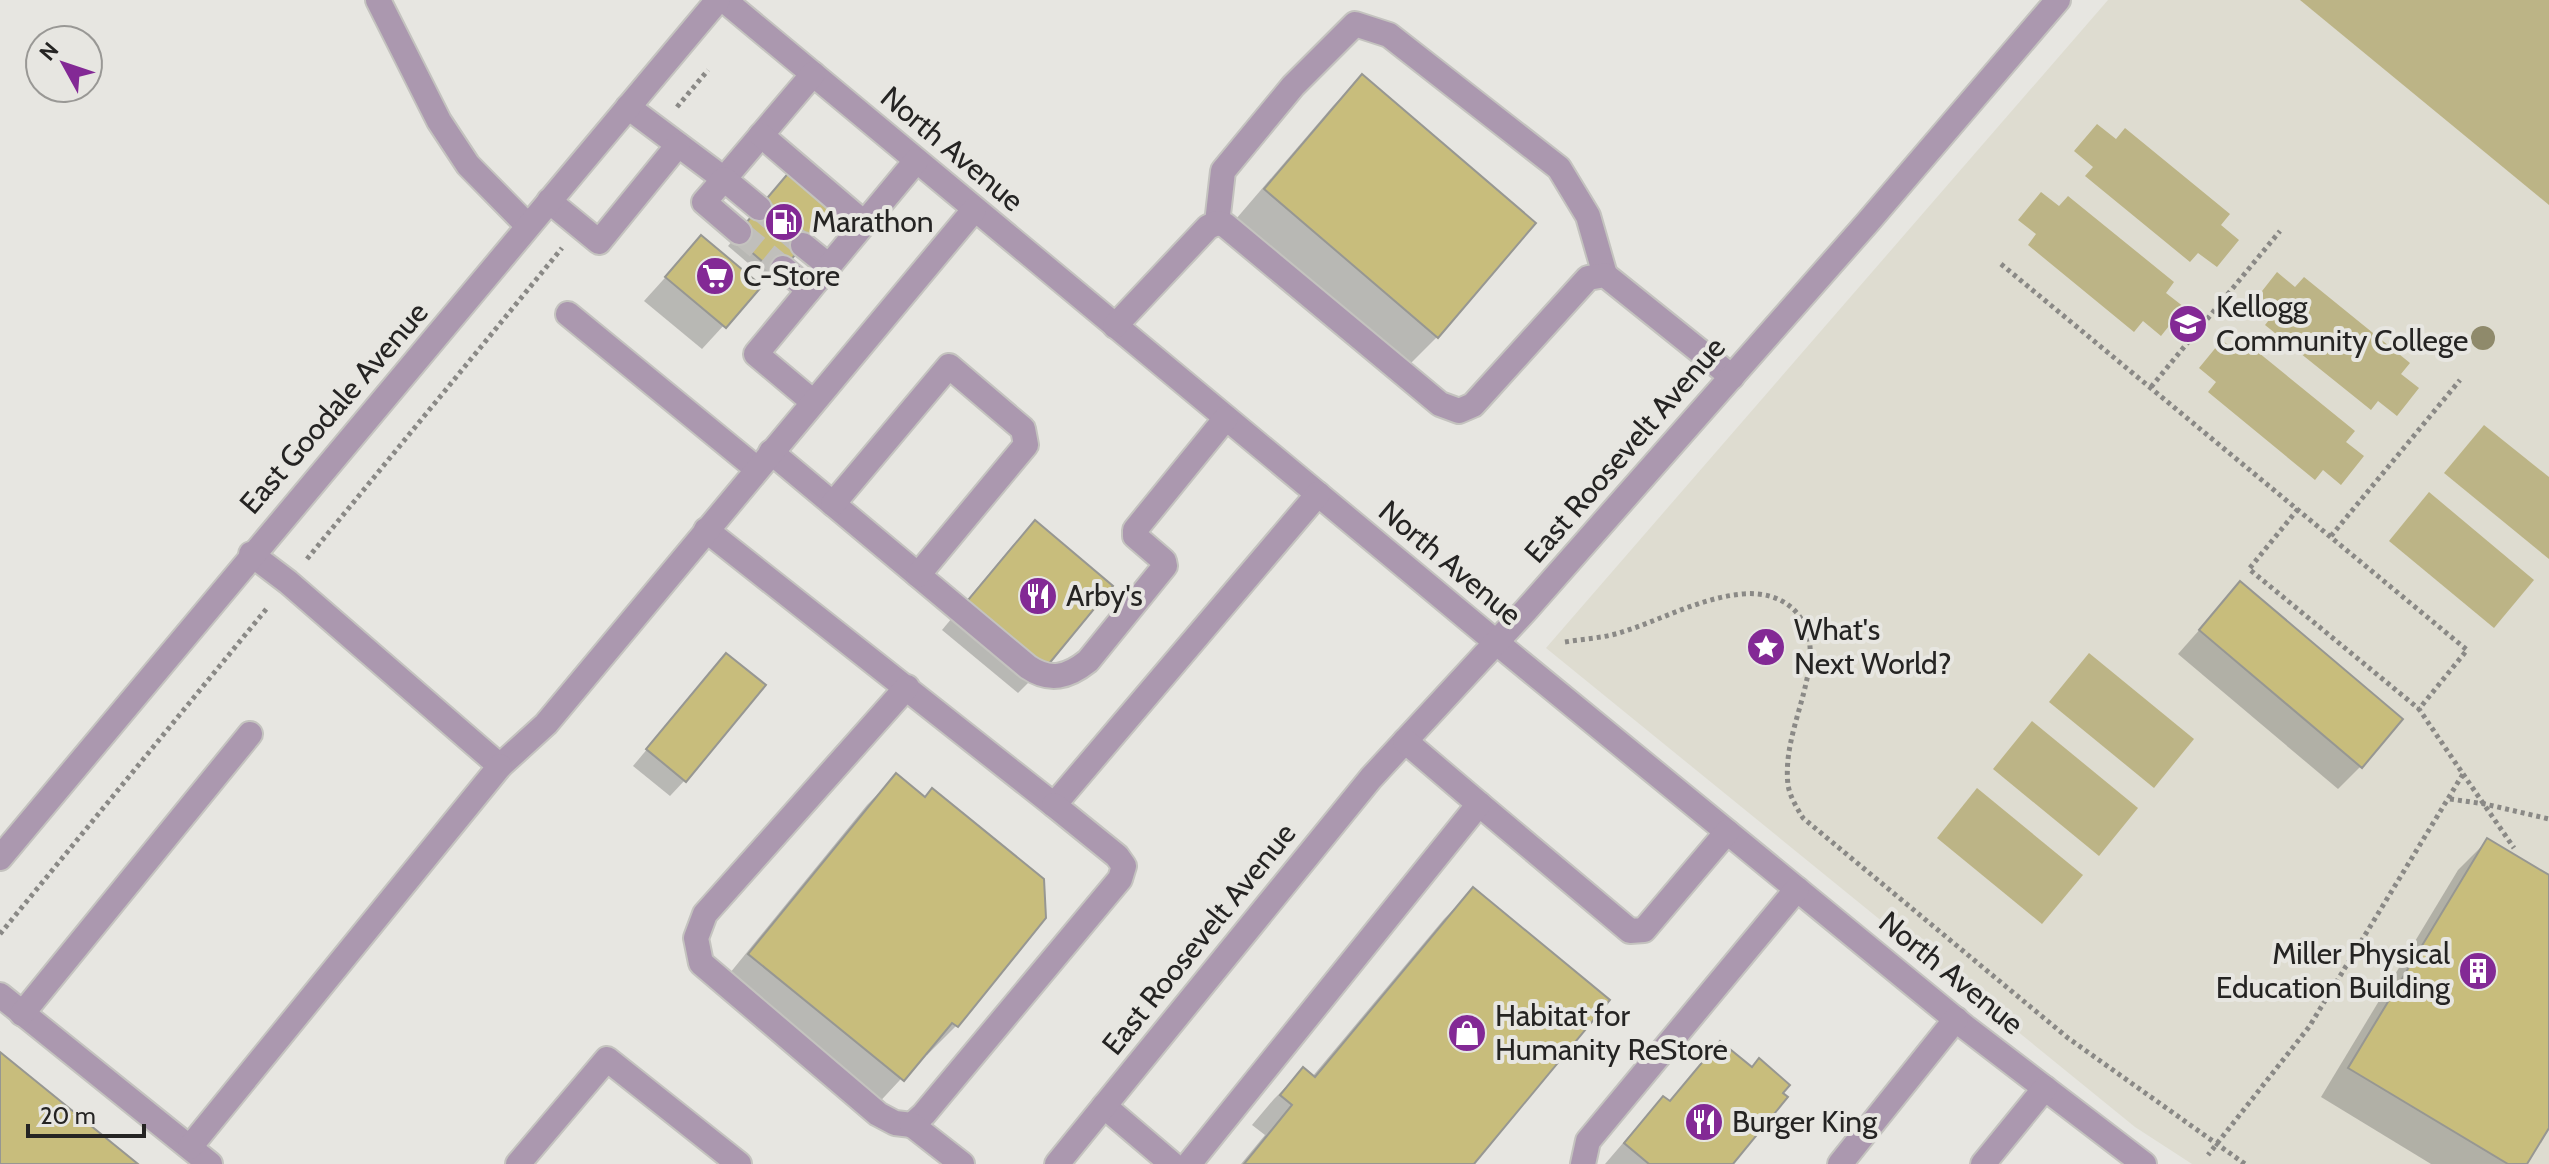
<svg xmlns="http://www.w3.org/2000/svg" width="2549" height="1164" viewBox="0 0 2549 1164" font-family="Cabin,sans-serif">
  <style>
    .built { fill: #dedcd0 }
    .green { fill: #bcb486 }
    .shadow { fill: #0003 }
    .building { fill: #c8bd7c; stroke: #979792; stroke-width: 2 }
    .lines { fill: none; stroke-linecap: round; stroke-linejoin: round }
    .minor-tunnel { stroke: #c0bfbb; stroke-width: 24; stroke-dasharray: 24 12; stroke-linecap: butt }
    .minor-casing { stroke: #c4c3bf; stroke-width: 28 }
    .path { stroke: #8a8986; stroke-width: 5; stroke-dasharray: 4 4; stroke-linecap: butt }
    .minor { stroke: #ab98af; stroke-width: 24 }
    .tree { fill: #8f8a6b }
    .labels { text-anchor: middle; stroke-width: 8; stroke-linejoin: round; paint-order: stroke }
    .street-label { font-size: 30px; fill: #252423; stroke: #e7e6e1 }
    .poi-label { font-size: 30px; fill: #252423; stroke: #e7e6e1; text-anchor: start }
  </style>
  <rect width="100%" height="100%" fill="#e7e6e1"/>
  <polygon class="built" points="2108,0 2549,0 2549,1164 2192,1164 2135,1127 1546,648"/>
  <g class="green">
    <polygon points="2300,0 2549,0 2549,205"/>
    <polygon points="2097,124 2116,139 2125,128 2230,214 2221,225 2239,240 2217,267 2198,253 2190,262 2085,176 2093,167 2074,151"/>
    <polygon points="2041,192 2059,206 2068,196 2174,282 2166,293 2184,307 2161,336 2143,321 2134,332 2028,245 2036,234 2018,220"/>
    <polygon points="2277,272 2295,287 2304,277 2410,363 2401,374 2419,388 2397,416 2378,401 2371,410 2265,325 2273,315 2255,300"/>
    <polygon points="2222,340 2239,354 2248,344 2355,431 2346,442 2364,456 2341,485 2323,470 2315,480 2208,392 2216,382 2199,368"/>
    <polygon points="2484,425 2549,477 2549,559 2444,473"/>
    <polygon points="2429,492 2534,580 2494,628 2389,541"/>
    <polygon points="2089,653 2194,739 2154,788 2049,702"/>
    <polygon points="2032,721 2138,808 2099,856 1993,769"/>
    <polygon points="1977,788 2083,875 2042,924 1937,838"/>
  </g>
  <g class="shadow">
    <polygon points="1362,77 1437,337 1408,366 1236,219 1333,106"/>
    <polygon points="784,180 776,274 769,281 728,246"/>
    <polygon points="701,238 759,287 702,349 644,301"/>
    <polygon points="1035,523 1041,670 1018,693 942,630 1012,546"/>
    <polygon points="2240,584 2361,766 2338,789 2178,654"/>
    <polygon points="726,655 685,780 670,796 633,766"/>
    <polygon points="896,776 956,1026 927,1055 925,1053 873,1109 721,984 867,805"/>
    <polygon points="2487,841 2549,878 2549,1124 2525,1164 2431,1164 2321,1097 2458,870"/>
    <polygon points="1473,890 1471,1164 1241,1164 1265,1135 1252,1125 1274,1099 1303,1070 1312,1077 1444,919"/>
    <polygon points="1720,1043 1730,1164 1605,1164 1641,1122 1663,1099 1668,1102"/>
  </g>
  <g class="building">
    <polygon points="1362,74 1536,223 1438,338 1264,189"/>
    <polygon points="791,170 835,208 778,275 734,237"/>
    <polygon points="701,235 762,286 726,328 665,277"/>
    <polygon points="1035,520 1113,586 1043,671 963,606"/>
    <polygon points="2240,581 2403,719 2362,768 2199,630"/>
    <polygon points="726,653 766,685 686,782 646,749"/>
    <polygon points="896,773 925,797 932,788 1044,879 1046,918 958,1027 952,1023 904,1081 748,954"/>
    <polygon points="2487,838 2549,875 2549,1128 2527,1164 2508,1164 2348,1068"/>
    <polygon points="1473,887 1610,1000 1474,1164 1244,1164 1292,1105 1280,1095 1303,1067 1315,1077"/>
    <polygon points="1720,1041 1752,1067 1759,1058 1790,1085 1783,1093 1788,1097 1733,1164 1649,1164 1624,1143 1663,1096 1670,1101"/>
    <polygon points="0,1052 138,1164 0,1164"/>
  </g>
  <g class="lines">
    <g class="minor-tunnel">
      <polyline points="759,208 803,245"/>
      <polyline points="739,232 783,268"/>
    </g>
    <g class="minor-casing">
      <g id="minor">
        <polyline points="378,0 439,121 468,165 528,226"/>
        <polyline points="724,0 1497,643 1965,1027 2144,1164"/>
        <polyline points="628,107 724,179 813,74"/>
        <polyline points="761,135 864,223"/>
        <polyline points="549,201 599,242 678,145"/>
        <polyline points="1217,223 1223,171 1293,86 1355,24 1389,35 1559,168 1588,216 1605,275"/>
        <polyline points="739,232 704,202 724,179 759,208"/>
        <polyline points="803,245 829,266"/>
        <polyline points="783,268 809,290"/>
        <polyline points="568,314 757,469"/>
        <polyline points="1115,326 1208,227 1217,223 1225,225 1440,404 1459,411 1473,405 1588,278 1605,275 1732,377"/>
        <polyline points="812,401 756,354 916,161"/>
        <path d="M771,452L1028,667C1050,682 1068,677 1088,661L1165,566L1164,561L1135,536V530L1226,418"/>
        <polyline points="833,504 949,366 1023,429 1026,445 918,575"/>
        <polyline points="706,530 1054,805 1318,494"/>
        <polyline points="251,554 288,582 500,766 546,724 974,210"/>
        <polyline points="907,687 705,914 696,938 701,963 878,1114 895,1123 912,1125 924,1114 1120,879 1124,866 1117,856 1054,805"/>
        <polyline points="1479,804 1630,931 1644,930 1727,832"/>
        <path d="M0,858C238,570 479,286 718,0"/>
        <polyline points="0,995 210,1164"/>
        <polyline points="22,1014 250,734"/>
        <polyline points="1104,1106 1172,1164"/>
        <polyline points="912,1125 962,1164"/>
        <polyline points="190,1147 500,766"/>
        <polyline points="518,1164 607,1059 739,1164"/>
        <polyline points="1057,1164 1371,778 1527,609 1868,222 2058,0"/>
        <polyline points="1189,1164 1479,804 1405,741"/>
        <polyline points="1583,1164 1588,1141 1797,889"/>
        <polyline points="1840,1164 1956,1019"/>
        <polyline points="1983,1164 2045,1088"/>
      </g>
    </g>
    <g class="path">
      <polyline points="677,107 708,70"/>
      <polyline points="2001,264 2467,650 2419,709 2463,774 2309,1027 2208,1155"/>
      <polyline points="2151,387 2280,231"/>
      <polyline points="2298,509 2249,569 2419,709"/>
      <polyline points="2331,536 2460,380"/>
      <polyline points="307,559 562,248"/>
      <path d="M1565,642C1583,639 1602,638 1619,633C1659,621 1699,598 1742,594C1783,590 1813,615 1810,658C1807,700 1783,741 1788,785C1790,797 1797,808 1803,818L2068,1038L2245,1164"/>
      <polyline points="2463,774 2514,848"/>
      <polyline points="2450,799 2485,804 2549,819"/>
      <polyline points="0,934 268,607"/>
    </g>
    <use href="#minor" class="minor"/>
  </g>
  <circle class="tree" cx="2483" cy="338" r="12"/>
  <defs>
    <g id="fuel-disc" transform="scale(2)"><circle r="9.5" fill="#832995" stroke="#e7e6e1"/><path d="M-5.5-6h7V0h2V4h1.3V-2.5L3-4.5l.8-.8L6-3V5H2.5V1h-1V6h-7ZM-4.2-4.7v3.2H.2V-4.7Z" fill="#fff"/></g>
    <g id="supermarket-disc" transform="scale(2)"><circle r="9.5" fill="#832995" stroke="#e7e6e1"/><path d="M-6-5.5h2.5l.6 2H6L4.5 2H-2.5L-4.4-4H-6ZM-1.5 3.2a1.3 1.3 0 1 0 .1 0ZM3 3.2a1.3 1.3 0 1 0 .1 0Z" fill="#fff"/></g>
    <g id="university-disc" transform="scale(2)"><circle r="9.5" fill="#832995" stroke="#e7e6e1"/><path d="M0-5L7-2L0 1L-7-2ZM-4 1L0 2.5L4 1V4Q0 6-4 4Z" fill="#fff"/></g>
    <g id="restaurant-disc" transform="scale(2)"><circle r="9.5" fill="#832995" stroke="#e7e6e1"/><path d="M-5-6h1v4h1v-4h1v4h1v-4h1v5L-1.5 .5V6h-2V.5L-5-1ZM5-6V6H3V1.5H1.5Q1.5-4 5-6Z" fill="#fff"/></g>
    <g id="sight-disc" transform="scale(2)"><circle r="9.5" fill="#832995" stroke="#e7e6e1"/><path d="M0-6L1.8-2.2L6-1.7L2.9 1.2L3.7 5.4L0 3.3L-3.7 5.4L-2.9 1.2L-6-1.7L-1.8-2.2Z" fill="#fff"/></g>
    <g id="building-disc" transform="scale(2)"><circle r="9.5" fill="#832995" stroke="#e7e6e1"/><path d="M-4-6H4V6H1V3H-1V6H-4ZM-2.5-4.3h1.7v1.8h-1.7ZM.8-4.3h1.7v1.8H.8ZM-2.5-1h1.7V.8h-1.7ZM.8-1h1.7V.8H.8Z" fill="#fff"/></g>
    <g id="shop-disc" transform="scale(2)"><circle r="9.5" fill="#832995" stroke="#e7e6e1"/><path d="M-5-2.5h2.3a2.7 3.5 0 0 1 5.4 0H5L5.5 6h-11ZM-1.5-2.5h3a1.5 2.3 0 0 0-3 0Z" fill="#fff"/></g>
  </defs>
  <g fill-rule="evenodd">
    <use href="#fuel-disc" x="784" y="222"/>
    <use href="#supermarket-disc" x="715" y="276"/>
    <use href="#university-disc" x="2188" y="324"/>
    <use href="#restaurant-disc" x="1038" y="596"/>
    <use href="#sight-disc" x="1766" y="647"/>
    <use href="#building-disc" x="2478" y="971"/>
    <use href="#shop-disc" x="1467" y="1033"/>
    <use href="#restaurant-disc" x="1704" y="1122"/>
  </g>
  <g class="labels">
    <g class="street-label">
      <text transform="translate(952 149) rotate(40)" y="10">North Avenue</text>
      <text transform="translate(334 408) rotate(-49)" y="10">East Goodale Avenue</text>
      <text transform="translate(1625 450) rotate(-49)" y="10">East Roosevelt Avenue</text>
      <text transform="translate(1450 563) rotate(40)" y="10">North Avenue</text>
      <text transform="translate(1199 939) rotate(-51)" y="10">East Roosevelt Avenue</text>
      <text transform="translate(1951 973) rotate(39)" y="10">North Avenue</text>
    </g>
    <g class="poi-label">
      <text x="812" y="232">Marathon</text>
      <text x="743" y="286">C-Store</text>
      <text x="2216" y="317">Kellogg<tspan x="2216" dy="34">Community College</tspan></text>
      <text x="1066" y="606">Arby's</text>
      <text x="1794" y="640">What's<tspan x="1794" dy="34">Next World?</tspan></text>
      <text x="2450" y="964" text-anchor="end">Miller Physical<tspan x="2450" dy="34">Education Building</tspan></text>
      <text x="1495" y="1026">Habitat for<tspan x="1495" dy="34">Humanity ReStore</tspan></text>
      <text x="1732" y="1132">Burger King</text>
    </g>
  </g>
  <g transform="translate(64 64) rotate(310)"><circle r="38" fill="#e7e6e1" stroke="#999895" stroke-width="2"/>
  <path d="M0-6L14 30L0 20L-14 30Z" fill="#832995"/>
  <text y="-12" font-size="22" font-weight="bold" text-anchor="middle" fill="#252423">N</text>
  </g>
  <path d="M28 1124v12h116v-12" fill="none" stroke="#252423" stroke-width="4"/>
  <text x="40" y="1124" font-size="24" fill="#252423" stroke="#e7e6e1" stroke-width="6" paint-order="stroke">20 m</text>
</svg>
